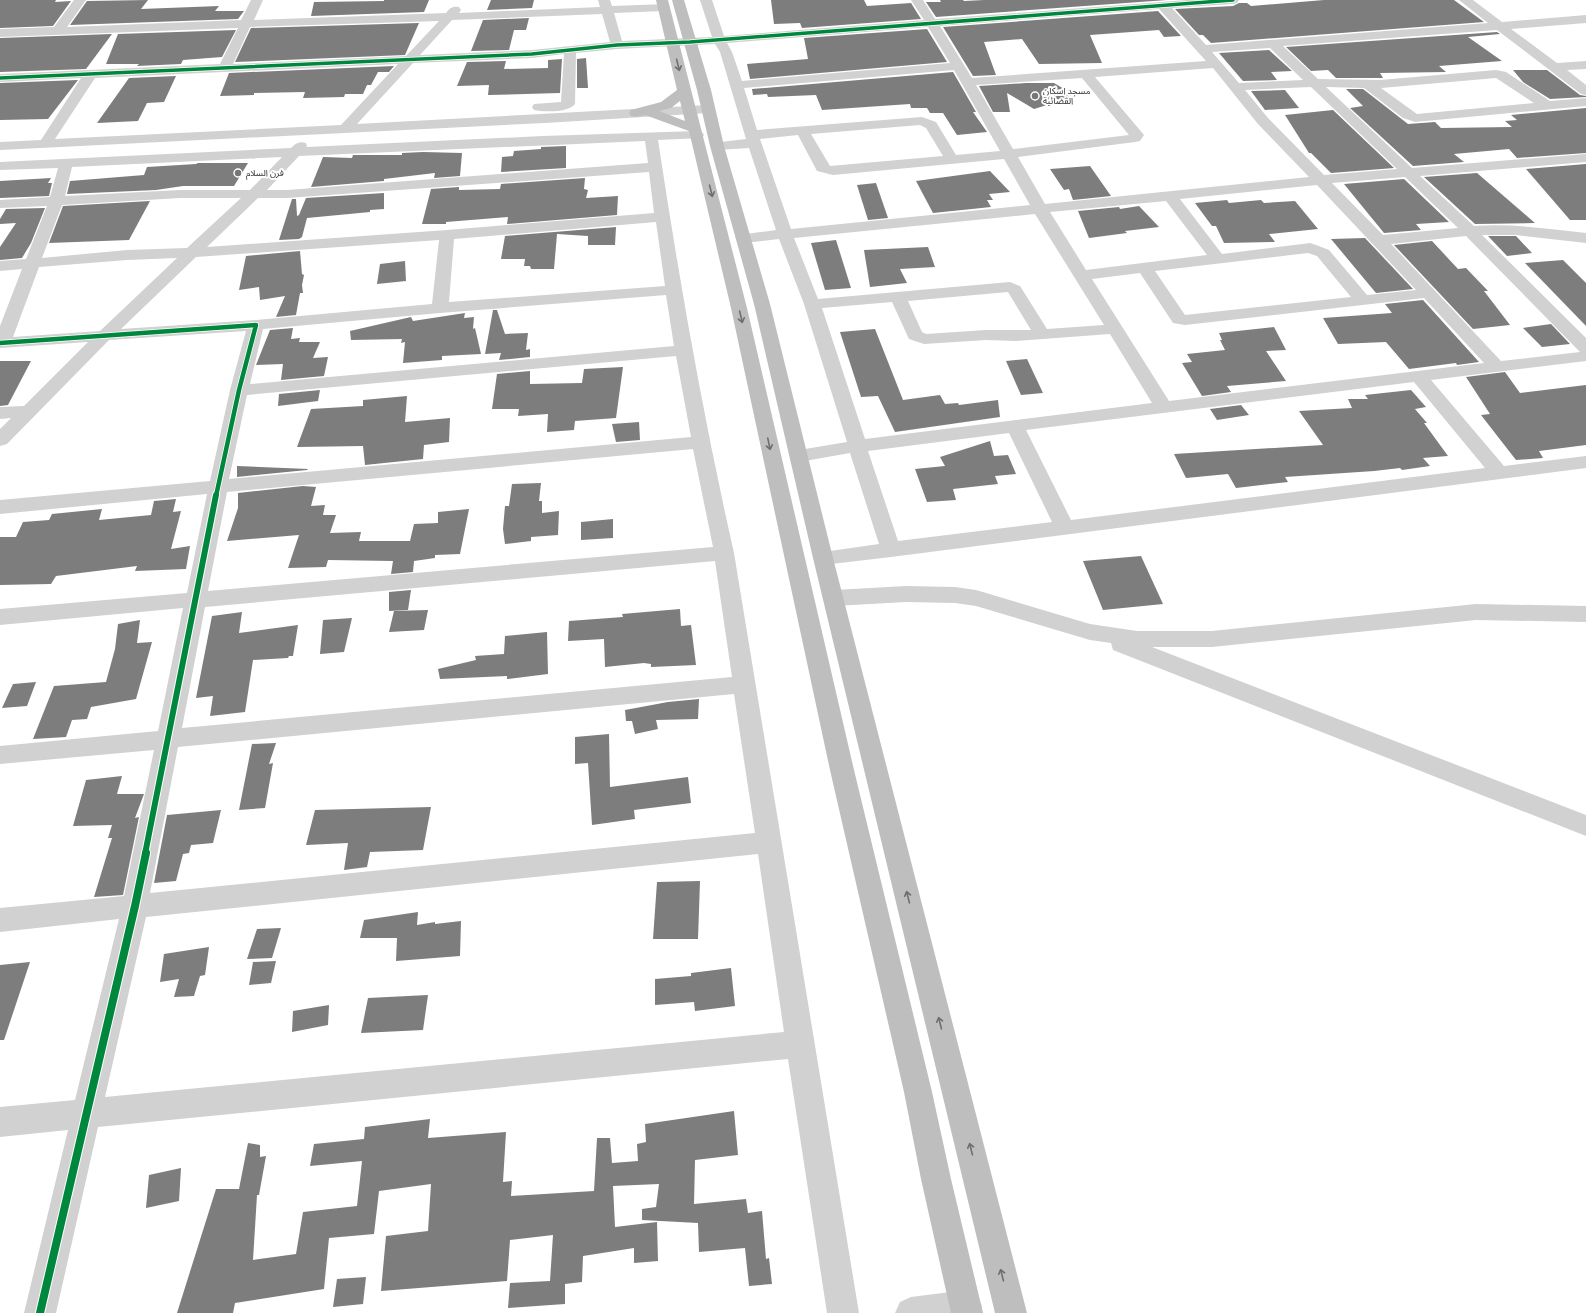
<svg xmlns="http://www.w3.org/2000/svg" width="1586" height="1313" viewBox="0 0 1586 1313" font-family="Cabin,'Noto Sans Arabic',sans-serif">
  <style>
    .building { fill: #7d7d7d }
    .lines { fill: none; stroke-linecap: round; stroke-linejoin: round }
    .minor { fill: #d1d1d1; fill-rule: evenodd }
    .highway { fill: #bebebe; fill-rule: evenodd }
    .cycleway-far3-casing { stroke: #fff; stroke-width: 5 }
    .cycleway-far2-casing { stroke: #fff; stroke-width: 6 }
    .cycleway-far1-casing { stroke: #fff; stroke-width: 8 }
    .cycleway-casing { stroke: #fff; stroke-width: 10 }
    .cycleway-far3 { stroke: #00873e; stroke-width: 3.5 }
    .cycleway-far2 { stroke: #00873e; stroke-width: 4.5 }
    .cycleway-far1 { stroke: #00873e; stroke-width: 6 }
    .cycleway { stroke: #00873e; stroke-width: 8 }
    .oneway { stroke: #6e6e6e }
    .poi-dot { fill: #767676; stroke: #fff; stroke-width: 1.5 }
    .labels { text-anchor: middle; stroke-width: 4; stroke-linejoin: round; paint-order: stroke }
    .far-poi-label { font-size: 9px; fill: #2c2c2c; stroke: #fff; text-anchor: start }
  </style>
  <rect width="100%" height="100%" fill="#fff"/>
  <g class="building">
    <polygon points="0,0 56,0 55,2 71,1 53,26 0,28"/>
    <polygon points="148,0 141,9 219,6 215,11 244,11 238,19 70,25 87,1"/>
    <polygon points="384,0 429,0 424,12 311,16 314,2 384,1"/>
    <polygon points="491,0 534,0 532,8 487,10"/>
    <polygon points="771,0 864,0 867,6 911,3 921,19 802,28 800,23 774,24"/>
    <polygon points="940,0 963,0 964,1 984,0 1167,0 936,17 926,2 941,2"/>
    <polygon points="1324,0 1454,0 1484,22 1211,43 1203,35 1199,35 1175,9 1233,6 1239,3 1247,3 1251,6"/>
    <polygon points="1158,11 1181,36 1164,37 1159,30 1090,35 1102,63 1039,64 1022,39 984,42 996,75 973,76 943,27"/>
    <polygon points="529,18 526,30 514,30 509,50 471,51 483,20"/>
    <polygon points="419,23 405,55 235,62 251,28"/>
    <polygon points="927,29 947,62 750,79 747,64 808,59 804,38"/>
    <polygon points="236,30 222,57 183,60 181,64 137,66 139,64 106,64 118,34"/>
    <polygon points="1497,32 1500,34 1468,37 1502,61 1439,66 1446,72 1380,73 1383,78 1336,78 1328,70 1311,71 1286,47"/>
    <polygon points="112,34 86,69 0,72 0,38"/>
    <polygon points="1269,50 1292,71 1271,72 1277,80 1243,81 1219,53"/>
    <polygon points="586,58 588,88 577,88 577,59"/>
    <polygon points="562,59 560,93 488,95 489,85 457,86 467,62 506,61 504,69 548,68 548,60"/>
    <polygon points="394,66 389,72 378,72 371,85 367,85 363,94 345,94 344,97 303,98 305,92 254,93 254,95 220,96 229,73"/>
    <polygon points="1513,70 1547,70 1580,95 1586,96 1586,97 1550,99 1523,82"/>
    <polygon points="953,72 976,112 973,112 987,132 957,135 943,113 930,113 927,108 911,108 910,104 822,110 816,95 768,97 767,94 753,95 752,89"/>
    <polygon points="176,76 164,102 147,103 138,121 97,123 129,78"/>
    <polygon points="78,80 48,119 0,120 0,83"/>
    <polygon points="1026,83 1054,83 1076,96 1034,109 1007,93 1010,112 993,112 979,86"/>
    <polygon points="1346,89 1363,89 1408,124 1435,122 1441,128 1512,127 1505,121 1517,120 1511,115 1586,108 1586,153 1517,158 1509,149 1454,154 1464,162 1413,166 1350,108 1363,106"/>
    <polygon points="1285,90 1299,108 1265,110 1251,91"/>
    <polygon points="1333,110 1394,168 1331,173 1311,153 1309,153 1285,115"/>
    <polygon points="566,146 566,168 501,172 502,157 513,156 514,151 541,149 541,147"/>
    <polygon points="423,152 462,153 460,176 434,178 435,173 384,179 384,181 311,187 323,157 352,158 353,155 402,155 402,153"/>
    <polygon points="198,163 248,163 234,186 183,186 156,190 67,194 70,181 144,175 147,167 196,164"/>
    <polygon points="1586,164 1586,220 1570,220 1526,169"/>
    <polygon points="1090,166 1111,196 1073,200 1069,189 1064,190 1050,169"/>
    <polygon points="990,171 1010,192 989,194 993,200 987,200 991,207 933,213 916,181"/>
    <polygon points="1477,173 1535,223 1475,224 1424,177"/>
    <polygon points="51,178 48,183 52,183 49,196 0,198 0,181"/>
    <polygon points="585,178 584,189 588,190 586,198 618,196 617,215 507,224 508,217 446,222 446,224 422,224 431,189 459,187 459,190 500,189 501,184"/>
    <polygon points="1404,179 1449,222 1416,224 1421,230 1384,233 1344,184"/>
    <polygon points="876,183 888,218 868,220 857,185"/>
    <polygon points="384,193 384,209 370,210 370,212 307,218 302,237 299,239 279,240 292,199 296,199 297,216 299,215 306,198"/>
    <polygon points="1227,200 1229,203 1261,200 1264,203 1295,201 1318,229 1269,234 1275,242 1224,243 1216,226 1212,226 1195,203"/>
    <polygon points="150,201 129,240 49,243 63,206"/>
    <polygon points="1139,206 1159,227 1125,231 1127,233 1089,238 1078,211 1119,207 1120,209"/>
    <polygon points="45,208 31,243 22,258 0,260 0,247 16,223 0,224 0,219 6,209"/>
    <polygon points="616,227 615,245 588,245 588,236 557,234 554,269 531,269 530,266 524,266 525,259 501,259 505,236"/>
    <polygon points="1488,236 1516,236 1532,253 1507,256"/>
    <polygon points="1365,238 1413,289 1376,293 1331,239"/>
    <polygon points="836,240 851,288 825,290 811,243"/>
    <polygon points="1432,241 1458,269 1466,268 1488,291 1484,291 1510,325 1473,329 1394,245"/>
    <polygon points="928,247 935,267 900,269 907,283 870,287 864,250"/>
    <polygon points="300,251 302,274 304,275 302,285 303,293 300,293 296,315 276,317 285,296 260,300 259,287 239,290 246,256"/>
    <polygon points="1563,260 1586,283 1586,326 1525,263"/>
    <polygon points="405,261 406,281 377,284 380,264"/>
    <polygon points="1423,300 1479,362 1457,365 1456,363 1409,369 1386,342 1338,344 1323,318 1392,313 1385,304"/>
    <polygon points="493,310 497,310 505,334 528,333 526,350 530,349 530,357 499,360 501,353 485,354"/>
    <polygon points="465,313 464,318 474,317 473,329 475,328 481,354 442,356 442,360 403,363 405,342 401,343 402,339 351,340 350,331 411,317 413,321"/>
    <polygon points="1551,324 1570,344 1542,347 1523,328"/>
    <polygon points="1274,327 1286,350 1266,351 1286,381 1227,386 1231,392 1202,396 1182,363 1192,362 1187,354 1225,350 1220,340 1222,340 1219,333"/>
    <polygon points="293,328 291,339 300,338 299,342 320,342 313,358 328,357 324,376 281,380 283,364 256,365 270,330"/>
    <polygon points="875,329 903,400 940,395 945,404 958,403 959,405 998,400 1000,417 895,432 878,396 861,397 840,332"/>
    <polygon points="1027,359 1043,393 1021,395 1006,361"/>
    <polygon points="0,361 31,361 8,405 0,406"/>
    <polygon points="623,367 616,418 575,421 574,430 547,432 548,414 518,416 519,409 492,409 497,374 530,371 530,384 582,383 584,369"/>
    <polygon points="1505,372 1520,393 1586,385 1586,445 1539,451 1543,458 1516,460 1481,415 1490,414 1466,377"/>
    <polygon points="320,390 318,401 278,406 279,394"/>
    <polygon points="1411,390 1426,407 1415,409 1427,423 1424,423 1448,456 1423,458 1430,466 1402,470 1400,468 1374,471 1285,477 1288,482 1236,488 1228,474 1186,478 1174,454 1323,445 1299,411 1352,408 1348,399 1368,399 1365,395"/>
    <polygon points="407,396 405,422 450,418 449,442 424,445 423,459 365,465 363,446 297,447 311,409 363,406 363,400"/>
    <polygon points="1241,405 1249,415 1217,420 1210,409"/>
    <polygon points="639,422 640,440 616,442 612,424"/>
    <polygon points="990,441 994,456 1008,455 1016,474 995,476 998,484 953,489 956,500 927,502 915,469 945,466 940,457"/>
    <polygon points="237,466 308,469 307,470 237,477"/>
    <polygon points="541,483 539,501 542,501 542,513 559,511 558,535 531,537 531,541 505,544 503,529 505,506 509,506 512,484"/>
    <polygon points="303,486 316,487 311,506 325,505 323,515 336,515 330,533 361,532 359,541 410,541 414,524 438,523 438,512 469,509 460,554 435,555 435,558 414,561 413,572 391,574 393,561 328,560 326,567 288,568 299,535 227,541 238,508 238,493"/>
    <polygon points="176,499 173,512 181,511 171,549 190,546 186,569 135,571 137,566 56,576 51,584 0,585 0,537 16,537 23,522 49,520 52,514 102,509 99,520 151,515 154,501"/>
    <polygon points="613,519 613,538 581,540 581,522"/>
    <polygon points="1141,556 1163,604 1103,610 1083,561"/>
    <polygon points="411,590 408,610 389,611 389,592"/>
    <polygon points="680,609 681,626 691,625 696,665 651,667 651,664 644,663 605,667 604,639 568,641 569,621 623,617 622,614"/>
    <polygon points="428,610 424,630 389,632 394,611"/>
    <polygon points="242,612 239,633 298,625 293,656 289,656 288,658 253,660 245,712 210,716 213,696 196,698 212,616"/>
    <polygon points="352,618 344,652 320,654 323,620"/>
    <polygon points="140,620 137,643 152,642 136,699 91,707 87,719 72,720 66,737 33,739 54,686 106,682 115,649 118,624"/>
    <polygon points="547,632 548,674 507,679 507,676 440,679 438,669 476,660 475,656 504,654 505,636"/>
    <polygon points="36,682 27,706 2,708 13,684"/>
    <polygon points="699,699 698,719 656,720 658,729 635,734 632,721 626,721 625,710 668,702"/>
    <polygon points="609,734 610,787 688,777 691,803 634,810 635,819 592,825 588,763 575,764 575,737"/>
    <polygon points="276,743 269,764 273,763 265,808 239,810 252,744"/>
    <polygon points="122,776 117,794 144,794 135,818 139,817 123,895 94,897 112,838 108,838 112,825 73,826 86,780"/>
    <polygon points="431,807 423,850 370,852 367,867 344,870 348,843 306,845 315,810"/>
    <polygon points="221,810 213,843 191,845 189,853 183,854 176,881 154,883 167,815"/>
    <polygon points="700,881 698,939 653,939 657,882"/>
    <polygon points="418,912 417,925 435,922 435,924 461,921 460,956 396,961 397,938 360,938 364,920"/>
    <polygon points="281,928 272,958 247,959 257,929"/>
    <polygon points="209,947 205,975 200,976 194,996 174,997 179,979 160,982 164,954"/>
    <polygon points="276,961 271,983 249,985 253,962"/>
    <polygon points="30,962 4,1040 0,1040 0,965"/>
    <polygon points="731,968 735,1006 695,1011 694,1002 655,1005 655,979 691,976 691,973"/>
    <polygon points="428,995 423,1030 361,1033 368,998"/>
    <polygon points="329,1005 328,1025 292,1032 293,1011"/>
    <polygon points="734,1111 738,1155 695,1160 694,1204 746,1199 748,1213 762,1211 766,1259 769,1258 772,1284 749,1286 745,1248 699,1252 698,1223 642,1220 642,1209 656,1207 659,1184 613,1186 615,1227 657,1222 658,1261 634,1263 634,1248 583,1256 582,1282 565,1284 565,1304 508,1308 510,1283 550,1281 553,1235 510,1240 507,1281 381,1291 386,1236 428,1231 431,1184 379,1191 374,1234 329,1238 324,1289 235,1303 233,1313 177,1313 216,1189 239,1189 248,1143 260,1145 260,1157 266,1156 259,1195 257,1195 253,1260 296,1254 303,1212 357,1206 362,1161 310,1166 314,1144 364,1139 365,1127 430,1119 428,1138 506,1132 503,1182 512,1181 511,1196 594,1191 597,1138 610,1138 612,1163 638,1161 637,1144 646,1142 645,1124"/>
    <polygon points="181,1168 179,1201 146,1208 149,1175"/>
    <polygon points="366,1277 363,1304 333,1307 337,1279"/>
  </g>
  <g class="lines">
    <g class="minor">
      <path d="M74,0H86L67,27L241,20L251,0H263L254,20L446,13C450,8 452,6 459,7L461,10L459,13L600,7L598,0H610L612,6L667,4L669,7L667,10L663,11L614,13L622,41L712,37L700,0H712L724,36L924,20L911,0H923L935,19L1187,0H1239L1237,3L1233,4L1172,8L1206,45L1488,23L1459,0H1473L1502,22L1586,15V23L1511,29L1557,63L1586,61V69L1567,70L1586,85V95L1581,94L1497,30L1283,46L1318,79L1380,80L1496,70L1506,72L1550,101L1586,98V106L1415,122L1403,118L1364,88L1326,87L1412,168L1586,154V162L1420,176L1474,226C1511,223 1549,229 1586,233V243L1516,235H1482L1586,338V361L1431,380L1504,466L1586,456V468L891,557L823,565L816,563L813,558L816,553L879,544L850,453L799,462L792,460L790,456L792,452L799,450L847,442L804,304L779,239L744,243L739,241L736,238L739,235L776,230L749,148L717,150L712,149L710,146L712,143L746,139L720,52L715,44L617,49L576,53L575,104C568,113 544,112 534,110L532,107L534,104L561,102L564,54L532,58L413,63L357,124L708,105L713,106L715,109L713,112L708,113L545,123L0,150V142L41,140L81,78L0,82V74L220,64L238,28L0,37V29L54,27ZM1159,9L1206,61L972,78L940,26ZM602,14L610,42L532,50L420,55L452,20ZM439,21L406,56L233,64L250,27ZM928,27L950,63L742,81L732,52L727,43ZM1270,48L1303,80L1239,83L1212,52ZM398,64L341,125L55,139L95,78ZM1213,68L1258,124L1309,177L1045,204L1018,157L1135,142L1140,141L1144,135L1095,77ZM954,70L1000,151L956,155L936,122L922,117L757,130L744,88ZM1082,78L1129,135L1013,149L976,85ZM1496,78L1534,103L1417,114L1381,88ZM1311,87L1397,169L1324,175L1268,118L1245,90ZM920,125L926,128L943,156L830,166L811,134ZM798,135L817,171L833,175L1004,159L1030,205L791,229L760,139ZM1405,177L1458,228L1383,235L1332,183ZM1317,185L1416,290L1367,295L1329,250L1316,245L1310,243L1222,254L1180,199ZM1166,201L1207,255L1086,270L1050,212ZM1035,214L1104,325L1047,329L1020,286L1010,282L818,299L794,238ZM1466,236L1580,352L1501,361L1391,244ZM1308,253L1317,256L1351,297L1185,315L1155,271ZM1140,273L1173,323L1185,325L1424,298L1484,363L1169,401L1092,279ZM1008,292L1031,330H986L926,334L922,332L908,301ZM892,302L909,339L924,344L986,340L1016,341L1110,334L1152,403L865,439L822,308ZM1414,382L1485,468L1071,520L1026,430ZM1009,433L1052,522L898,541L868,451Z"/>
      <path d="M697,131L702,132L704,135L702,138L658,140C679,279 703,416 734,553L859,1313H827L788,1059L98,1127L56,1313H24L68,1130L0,1137V1107L75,1100L119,919L0,932V908L124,896L154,750L0,764V746L158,731L183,608L0,625V609L187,593L207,494L0,514V500L210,481L230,390L246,331L109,340L7,444L0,446V429L11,418L0,419V407L24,406L88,342L0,348V326L22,269L0,271V261L26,259L47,206L0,208V200L50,197L58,168L0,170V162L291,148C296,143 299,141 306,143L307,147L543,136ZM645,141L648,163L287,190H267L299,156ZM282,157L250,190H180L65,196L72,167ZM649,172L654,213L447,230L207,247L258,198H287ZM180,198H241L187,248L127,250L42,258L62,205ZM656,222L665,286L449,302L454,239ZM439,240L432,304L256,320L121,329L196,257ZM177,258L100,331L13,337L39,267L127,260ZM666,295L674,346L250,384L263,329L440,313ZM676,356L691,437L229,479L247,395ZM693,449L713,547L208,591L227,492ZM715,561L732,677L182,728L205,607ZM734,694L755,833L150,893L178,747ZM758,854L784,1032L105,1097L146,917Z"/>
      <polygon points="906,586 955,587 976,590 1090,624 1137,631 1212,631 1476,604 1586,606 1586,622 1476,620 1212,647 1152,647 1586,815 1586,836 1113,650 1111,643 1090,640 976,606 955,603 906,602 834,606 827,603 823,598 827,593 834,590"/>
      <polygon points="966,1290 977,1295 982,1306 979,1313 895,1313 900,1302 911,1297"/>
    </g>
    <g class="highway">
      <path d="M656,0H668L747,308L854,770L932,1092L951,1179L983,1313H951L921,1179L904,1092L830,770L731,308L689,131L645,115L636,117L631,116L629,113L631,110L661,102L677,90ZM680,101L685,121L659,111L671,108Z"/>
      <polygon points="672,0 684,0 711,90 724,146 770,304 833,558 1027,1313 995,1313 813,558 754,304 710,146 697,90"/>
    </g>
    <g class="cycleway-far3-casing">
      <polyline id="cycleway-far3" points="0,78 532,54 617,45 690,42 1233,0"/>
    </g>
    <g class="cycleway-far2-casing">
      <polyline id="cycleway-far2" points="0,343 256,325 239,390 216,496"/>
    </g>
    <g class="cycleway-far1-casing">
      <polyline id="cycleway-far1" points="145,854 216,495"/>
    </g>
    <g class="cycleway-casing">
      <polyline id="cycleway" points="40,1313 135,906 146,853"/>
    </g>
    <use href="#cycleway-far3" class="cycleway-far3"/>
    <use href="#cycleway-far2" class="cycleway-far2"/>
    <use href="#cycleway-far1" class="cycleway-far1"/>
    <use href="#cycleway" class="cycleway"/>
  </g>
  <defs><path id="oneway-shaft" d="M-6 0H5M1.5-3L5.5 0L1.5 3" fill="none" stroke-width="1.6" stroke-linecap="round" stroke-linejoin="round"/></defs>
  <g class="oneway">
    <use href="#oneway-shaft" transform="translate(678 65) rotate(76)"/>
    <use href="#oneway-shaft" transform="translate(711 191) rotate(76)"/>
    <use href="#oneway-shaft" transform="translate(741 317) rotate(77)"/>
    <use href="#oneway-shaft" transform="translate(769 444) rotate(78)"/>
    <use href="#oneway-shaft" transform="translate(908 897) rotate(-104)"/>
    <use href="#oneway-shaft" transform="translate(940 1023) rotate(-104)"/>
    <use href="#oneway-shaft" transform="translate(971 1149) rotate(-104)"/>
    <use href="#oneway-shaft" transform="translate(1002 1275) rotate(-104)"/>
  </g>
  <g class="poi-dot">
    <circle cx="1035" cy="96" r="4"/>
    <circle cx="238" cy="173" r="4"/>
  </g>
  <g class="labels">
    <g class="far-poi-label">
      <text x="1043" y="94">مسجد اسكان<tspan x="1043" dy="10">القضائية</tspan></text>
      <text x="246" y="176">فرن السلام</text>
    </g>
  </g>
</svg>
